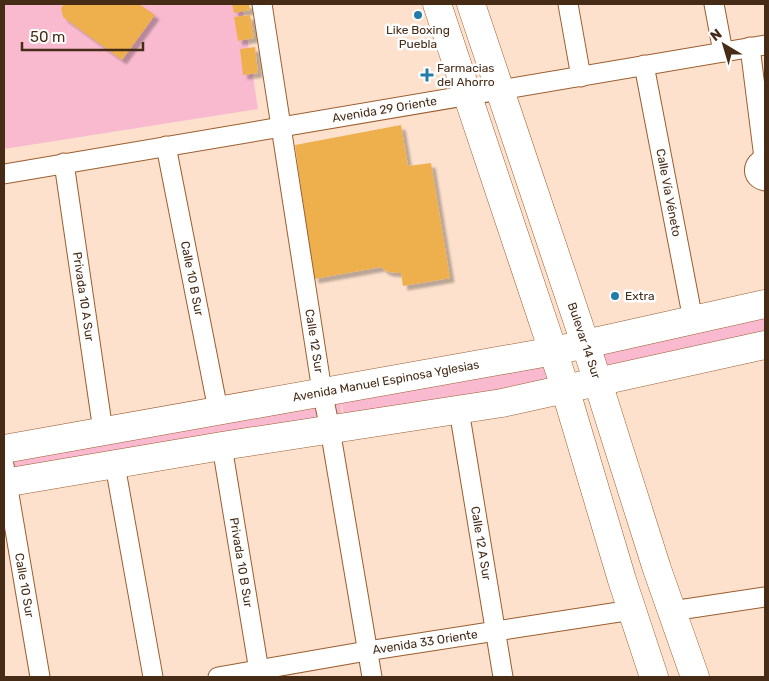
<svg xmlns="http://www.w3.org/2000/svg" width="769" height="681" viewBox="0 0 769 681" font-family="Rubik,sans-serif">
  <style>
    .green { fill: #f9bad0 }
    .building { fill: #edb04e; filter: url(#shadow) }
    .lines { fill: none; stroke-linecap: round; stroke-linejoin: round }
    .minor-casing { stroke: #9b5d2d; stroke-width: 21 }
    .secondary-casing { stroke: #9b5d2d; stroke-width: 29 }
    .minor { stroke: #fff; stroke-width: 19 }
    .secondary { stroke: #fff; stroke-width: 28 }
    .poi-dot { fill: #217caa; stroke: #fff; stroke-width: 2 }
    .labels { text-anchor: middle; stroke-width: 5; stroke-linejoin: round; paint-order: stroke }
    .poi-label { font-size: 12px; fill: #462b17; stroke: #fff; text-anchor: start }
    .street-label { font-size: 12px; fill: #462b17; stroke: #fff }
  </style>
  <defs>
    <filter id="shadow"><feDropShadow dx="4.5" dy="4.5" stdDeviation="1" flood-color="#0004"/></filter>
  </defs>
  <rect width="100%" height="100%" fill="#fde1cd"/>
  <g class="green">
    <polygon points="4,4 242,4 258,109 4,149"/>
    <polygon points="765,307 765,346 605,385 593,349"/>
    <polygon points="543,360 549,387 345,422 341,399 342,422 4,477 4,453"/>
  </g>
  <g class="building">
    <polygon points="64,4 139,4 155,15 122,60 63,17 61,8"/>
    <polygon points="232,4 249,4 250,10 234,13"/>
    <polygon points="250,15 254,38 238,41 234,17"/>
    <polygon points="255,47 258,73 243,75 240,49"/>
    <polygon points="401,125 408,166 431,163 450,278 403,286 401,273 389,272 384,270 381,267 314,279 295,145"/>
  </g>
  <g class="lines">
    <g class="minor-casing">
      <g id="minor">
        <path id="s1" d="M262,4L322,391L330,429L372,677"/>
        <polyline points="568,4 581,77"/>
        <polyline points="714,4 723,52"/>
        <polyline points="750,47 764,158"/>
        <path id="s2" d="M644,65L693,320"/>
        <path id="s3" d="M166,146L218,410"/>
        <path d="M765,158C752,162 750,178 765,181"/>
        <path id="s4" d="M64,163L103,431"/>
        <path id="s5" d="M4,174L765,45"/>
        <path id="s6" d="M459,410L503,677"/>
        <path id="s7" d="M222,446L260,677"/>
        <path id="s8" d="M4,465L40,677"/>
        <polyline points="115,465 153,677"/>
        <polyline points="672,611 765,597"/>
        <path id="s9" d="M218,677L367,651L632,610"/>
      </g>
    </g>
    <g class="secondary-casing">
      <g id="secondary">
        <polyline points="437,4 561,375 622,580 654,677"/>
        <path id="s10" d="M471,4L593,367L657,569L695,677"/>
        <path id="s11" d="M4,449L554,351L765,304"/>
        <polyline points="4,483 222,446 502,403 765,345"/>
      </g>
    </g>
    <use href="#minor" class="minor"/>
    <use href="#secondary" class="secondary"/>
  </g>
  <g class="poi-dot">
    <circle cx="418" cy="15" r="5"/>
    <path d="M424.5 67.5h5v5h5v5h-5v5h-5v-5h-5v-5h5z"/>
    <circle cx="615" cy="296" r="5"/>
  </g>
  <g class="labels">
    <g class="poi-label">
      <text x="418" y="34" text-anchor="middle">Like Boxing<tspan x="418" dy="14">Puebla</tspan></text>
      <text x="437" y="72">Farmacias<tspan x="437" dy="14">del Ahorro</tspan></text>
      <text x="625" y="300">Extra</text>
    </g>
    <g class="street-label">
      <text dy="4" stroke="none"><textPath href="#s5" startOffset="386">Avenida 29 Oriente</textPath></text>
      <text dy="4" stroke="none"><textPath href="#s2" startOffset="130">Calle Vía Véneto</textPath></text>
      <text dy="4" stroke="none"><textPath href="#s3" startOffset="135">Calle 10 B Sur</textPath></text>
      <text dy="4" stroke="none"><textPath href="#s4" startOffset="135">Privada 10 A Sur</textPath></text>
      <text dy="4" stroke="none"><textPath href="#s10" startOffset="355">Bulevar 14 Sur</textPath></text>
      <text dy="4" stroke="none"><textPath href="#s1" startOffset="341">Calle 12 Sur</textPath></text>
      <text dy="4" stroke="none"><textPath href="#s11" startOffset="388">Avenida Manuel Espinosa Yglesias</textPath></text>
      <text dy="4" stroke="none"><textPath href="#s6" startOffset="135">Calle 12 A Sur</textPath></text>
      <text dy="4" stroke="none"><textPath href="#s7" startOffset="118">Privada 10 B Sur</textPath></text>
      <text dy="4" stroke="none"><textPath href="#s8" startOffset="122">Calle 10 Sur</textPath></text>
      <text dy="4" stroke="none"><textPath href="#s9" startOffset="210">Avenida 33 Oriente</textPath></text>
    </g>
  </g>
  <rect width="769" height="681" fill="none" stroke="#462b17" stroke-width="10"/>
  <g transform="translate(724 45) rotate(322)" stroke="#ffffff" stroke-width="4" paint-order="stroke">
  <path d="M0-4L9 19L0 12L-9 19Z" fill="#462b17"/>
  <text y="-8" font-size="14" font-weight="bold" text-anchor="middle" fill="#462b17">N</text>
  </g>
  <path d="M22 42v8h121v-8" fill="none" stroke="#462b17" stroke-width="2.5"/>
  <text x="30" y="42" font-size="15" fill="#462b17" stroke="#ffffff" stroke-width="4" paint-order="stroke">50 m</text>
</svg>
